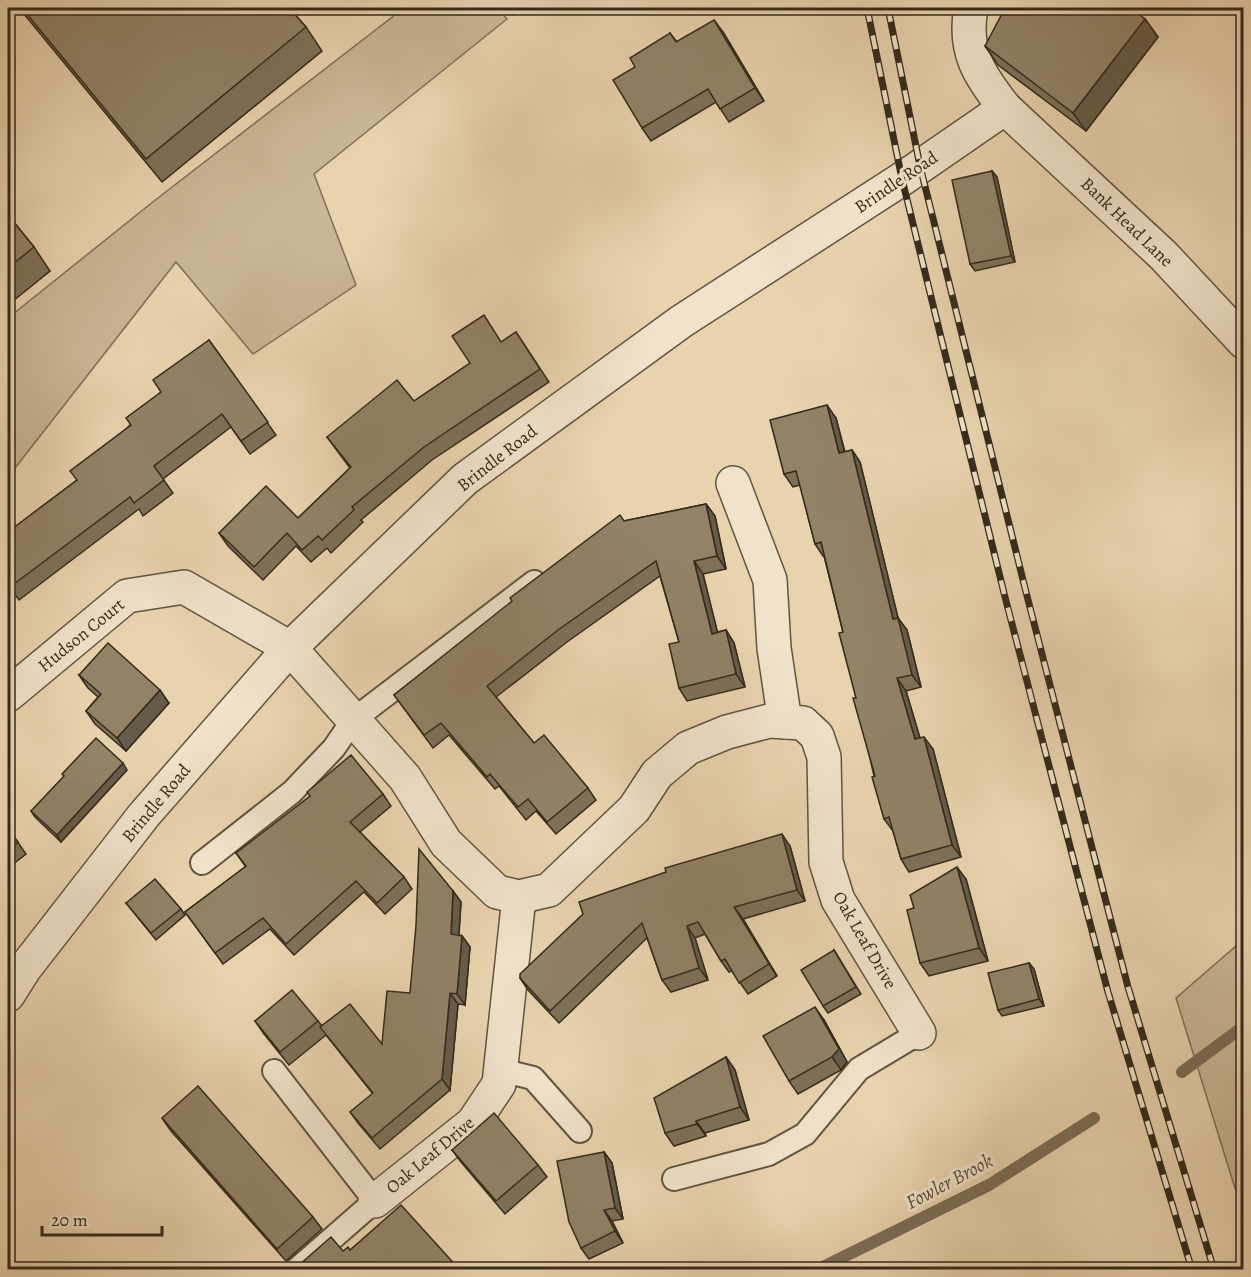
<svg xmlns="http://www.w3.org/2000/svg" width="1251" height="1277" viewBox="0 0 1251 1277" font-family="Alegreya,serif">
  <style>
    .green { fill: #cab696; stroke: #7f7059; stroke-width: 1.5 }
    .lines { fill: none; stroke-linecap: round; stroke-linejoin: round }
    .stream { stroke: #7b6d56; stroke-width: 12 }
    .service-casing { stroke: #615441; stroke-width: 26 }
    .minor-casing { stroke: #615441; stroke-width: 36 }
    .tertiary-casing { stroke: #615441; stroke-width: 36 }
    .service { stroke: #f1e2cb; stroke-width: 22 }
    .minor { stroke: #f1e2cb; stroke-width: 33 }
    .tertiary { stroke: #f1e2cb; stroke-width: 33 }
    .rail-casing { stroke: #342a1c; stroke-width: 7 }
    .rail { stroke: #f1e2cb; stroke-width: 4.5; stroke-dasharray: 14; stroke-linecap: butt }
    .wall { fill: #7e7059; stroke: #342a1c; stroke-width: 1.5 }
    .shaded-wall { fill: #665b49; stroke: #342a1c; stroke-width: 1.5 }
    .building { fill: #928268; stroke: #342a1c; stroke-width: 1.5 }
    .labels { text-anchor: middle; stroke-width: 6; stroke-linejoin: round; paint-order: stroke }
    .street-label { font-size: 18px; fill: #342a1c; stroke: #f1e2cb }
    .water-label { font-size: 20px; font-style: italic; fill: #584c39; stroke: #f1e2cb }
  </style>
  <rect width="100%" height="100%" fill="#e9d3af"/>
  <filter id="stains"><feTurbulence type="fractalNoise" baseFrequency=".00333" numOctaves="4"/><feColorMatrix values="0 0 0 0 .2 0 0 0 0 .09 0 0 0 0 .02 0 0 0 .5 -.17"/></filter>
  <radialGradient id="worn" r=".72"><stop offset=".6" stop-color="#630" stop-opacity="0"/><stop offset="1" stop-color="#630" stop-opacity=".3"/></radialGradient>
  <g class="green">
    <polygon points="404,8 497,8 507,19 314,174 356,285 253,354 176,262 8,477 8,318 154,201"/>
    <polygon points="1243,940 1243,1214 1176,998"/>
  </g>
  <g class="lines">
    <g class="stream">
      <polyline points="1182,1072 1244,1026"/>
      <polyline points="817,1270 989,1185 1094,1118"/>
    </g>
    <g class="service-casing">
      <g id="service">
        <polyline points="202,863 292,792 334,748 353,720 534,582"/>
        <polyline points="500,1070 533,1078 580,1131"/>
        <polyline points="274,1071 375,1201 296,1270"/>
        <polyline points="674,1179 769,1154 805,1134 859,1069 919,1033"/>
      </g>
    </g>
    <g class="minor-casing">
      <g id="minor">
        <polyline points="733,483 770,580 774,648 785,722"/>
        <polyline points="8,695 127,596 184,587 290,648 405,778 446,843 497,892 519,897 549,890 634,809 657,774 688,748 727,732 769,721 803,723 817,736 824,757 826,862 838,900 919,1033"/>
        <polyline points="375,1201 473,1123 499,1084 519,897"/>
      </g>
    </g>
    <g class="tertiary-casing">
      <g id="tertiary">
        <path d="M971,8C963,51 979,75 1005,108L1164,256L1244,342"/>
        <polyline points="8,995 25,968 144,815 290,648 465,479 682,321 902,179 1005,108"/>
      </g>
    </g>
    <use href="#service" class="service"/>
    <use href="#minor" class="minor"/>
    <use href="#tertiary" class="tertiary"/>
    <g class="rail-casing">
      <g id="rail">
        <polyline points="867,8 902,179 1005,597 1108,992 1192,1270"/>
        <polyline points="888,8 920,166 1026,592 1128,987 1214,1270"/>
      </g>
    </g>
    <use href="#rail" class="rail"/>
  </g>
  <g class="wall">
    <polygon points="19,8 289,8 306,27 322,51 162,182"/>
    <polygon points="509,8 525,8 514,15"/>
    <polygon points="1145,19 1158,37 1086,131 998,65 985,46"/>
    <polygon points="723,32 764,101 729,122 716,102 651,141 642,128 670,33 677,42"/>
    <polygon points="992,171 997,177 1015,262 975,271 970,264"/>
    <polygon points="8,215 34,247 50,271 8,305"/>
    <polygon points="516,332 549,382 432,460 361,520 363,522 331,553 327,548 311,562 296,546 263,580 228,546 219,533 298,518 350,468 327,437 414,401"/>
    <polygon points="209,340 276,435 250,454 231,427 163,479 173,493 143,516 139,509 19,600 11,589 8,591 8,532 77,480 130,425"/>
    <polygon points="836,418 845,452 852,450 860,462 898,618 907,630 921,687 906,691 920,738 933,749 961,857 909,872 901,859 893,831 884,819 856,698 843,632 824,556 823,556 815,544 800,485 793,487 784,474"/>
    <polygon points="706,504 715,516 726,569 703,574 717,632 726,630 734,643 745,687 687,701 679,688 679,642 660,576 567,642 496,697 534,743 588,788 596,800 556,834 536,811 526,820 499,786 495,789 449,735 433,748 394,695 624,521"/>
    <polygon points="79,675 169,703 126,751 95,724 86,711 98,697 88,688"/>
    <polygon points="127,770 61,842 35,817 31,811"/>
    <polygon points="383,794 391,806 360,832 404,877 412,889 385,914 364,892 294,955 270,929 223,964 185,912 246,867 236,853"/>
    <polygon points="8,828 26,854 8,868"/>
    <polygon points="790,846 805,901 743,919 777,976 748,994 732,971 729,972 721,961 705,934 695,938 708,980 671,992 662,980 647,938 559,1023 528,990 520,978"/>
    <polygon points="966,879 988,961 929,976 920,963 914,908"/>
    <polygon points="453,891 461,902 459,935 462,936 470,947 465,1005 458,1004 450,1090 380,1149 358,1123 350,1112 373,1094 326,1035 289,1065 264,1034 255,1021 318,1021 322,1026 382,1044 410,993"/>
    <polygon points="126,903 181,909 185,915 156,940"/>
    <polygon points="834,950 861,994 828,1013 823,1006"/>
    <polygon points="1029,963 1034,969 1044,1006 1002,1016 998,1010"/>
    <polygon points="824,1020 847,1062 841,1070 798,1094 789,1081"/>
    <polygon points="726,1057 735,1070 749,1120 705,1133 706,1136 674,1146 665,1133"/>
    <polygon points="162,1118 313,1217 322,1229 286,1261 171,1131"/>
    <polygon points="452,1150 538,1165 547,1177 505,1214 461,1162"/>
    <polygon points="604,1152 612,1163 623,1219 612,1221 623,1243 589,1259 581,1248"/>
  </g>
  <g class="shaded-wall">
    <polygon points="1145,19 1158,37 1086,131 1073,113"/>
    <polygon points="714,20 723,32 764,101 755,88"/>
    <polygon points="992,171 997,177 1015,262 1011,256"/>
    <polygon points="827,405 836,418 848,466 839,453"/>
    <polygon points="852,450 860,462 898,618 907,630 921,687 912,675 893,619"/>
    <polygon points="706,504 715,516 726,569 717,556"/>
    <polygon points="694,561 703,574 721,646 712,634"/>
    <polygon points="726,630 734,643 745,687 736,674"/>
    <polygon points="897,678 906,691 924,752 915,739"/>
    <polygon points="160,690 169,703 126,751 117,738"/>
    <polygon points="924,737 933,749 961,857 952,845"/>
    <polygon points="123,763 127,770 61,842 57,835"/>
    <polygon points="782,834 790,846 805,901 797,890"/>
    <polygon points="957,867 966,879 988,961 979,948"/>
    <polygon points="453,891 461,902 458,946 451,934"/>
    <polygon points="734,907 743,919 777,976 769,964"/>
    <polygon points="687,926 695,938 708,980 699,968"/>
    <polygon points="462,936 470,947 465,1005 457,994"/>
    <polygon points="1029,963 1034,969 1044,1006 1039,999"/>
    <polygon points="450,993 458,1004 450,1090 442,1079"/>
    <polygon points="815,1007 824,1020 847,1062 841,1070 832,1057"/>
    <polygon points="726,1057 735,1070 749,1120 740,1107"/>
    <polygon points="696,1121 705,1133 706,1136 697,1124"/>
    <polygon points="604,1152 612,1163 623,1219 615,1208"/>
    <polygon points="604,1210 612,1221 623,1243 615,1231"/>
  </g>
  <g class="building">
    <polygon points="22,8 289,8 306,27 146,159"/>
    <polygon points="1005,8 1130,8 1145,19 1073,113 985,46"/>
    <polygon points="714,20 755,88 720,109 708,89 642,128 613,80 635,67 630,58 670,33 676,42"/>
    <polygon points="992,171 1011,256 970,264 952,180"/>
    <polygon points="8,215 34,247 8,268"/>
    <polygon points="484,315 501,342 516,332 540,369 424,447 352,507 354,510 322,540 318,536 302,550 287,533 254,567 219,533 266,486 298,518 351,467 327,437 397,380 414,401 470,363 452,336"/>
    <polygon points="209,340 268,422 241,441 222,414 154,466 164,480 134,503 130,497 10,587 8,584 8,532 77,480 70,471 131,425 126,418 161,392 153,380"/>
    <polygon points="827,405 839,453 852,450 893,619 898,618 912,675 897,678 915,739 924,737 952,845 901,859 889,817 884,819 872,777 875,776 853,698 856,698 839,633 843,632 821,542 815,544 796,471 784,474 770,420"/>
    <polygon points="706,504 717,556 694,561 712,634 726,630 736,674 679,688 669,644 679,642 656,561 558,630 487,686 534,743 544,735 588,788 547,822 528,799 518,807 490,774 487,777 441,723 424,735 394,695 512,601 510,598 620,515 624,521"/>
    <polygon points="108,643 160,690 117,738 86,711 101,694 79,675"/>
    <polygon points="96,738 123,763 57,835 31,811 64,776 62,774"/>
    <polygon points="351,755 383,794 350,822 404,877 377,903 356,881 286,944 263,918 215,953 185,912 246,866 236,853 310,796 307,792"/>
    <polygon points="8,828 18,842 8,850"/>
    <polygon points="782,834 797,890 734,907 769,964 739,983 725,959 721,961 698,922 687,926 699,968 662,980 642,923 550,1011 520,978 520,974 583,914 579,902 666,872 665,868"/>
    <polygon points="419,849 453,891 451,934 462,936 457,994 450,993 442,1079 372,1138 350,1112 373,1093 320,1027 350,1004 382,1044 387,991 410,993 416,925"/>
    <polygon points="957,867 979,948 920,963 907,910 914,908 910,895"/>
    <polygon points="155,879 181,909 151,933 126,903"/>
    <polygon points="834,950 856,987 823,1006 801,970"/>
    <polygon points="1029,963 1039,999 998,1010 988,973"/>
    <polygon points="292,990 318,1021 280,1052 255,1021"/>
    <polygon points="815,1007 839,1049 832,1057 789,1081 763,1036"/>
    <polygon points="726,1057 740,1107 696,1121 697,1124 665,1133 654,1098"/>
    <polygon points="198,1086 313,1217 277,1249 162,1118"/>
    <polygon points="494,1113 538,1165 496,1201 452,1150"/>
    <polygon points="604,1152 615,1208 604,1210 615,1231 581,1248 569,1222 557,1161"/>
    <polygon points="401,1205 459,1269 303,1269 299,1265 331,1237 343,1251 348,1247 350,1250"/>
  </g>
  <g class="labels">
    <g class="street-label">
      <text transform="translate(896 182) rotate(-34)" y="6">Brindle Road</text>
      <text transform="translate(1127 222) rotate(44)" y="6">Bank Head Lane</text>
      <text transform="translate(497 458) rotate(-38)" y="6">Brindle Road</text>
      <text transform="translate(81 635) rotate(-39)" y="6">Hudson Court</text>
      <text transform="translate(156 803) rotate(-50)" y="6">Brindle Road</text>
      <text transform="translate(865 940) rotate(60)" y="6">Oak Leaf Drive</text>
      <text transform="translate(430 1155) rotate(-40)" y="6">Oak Leaf Drive</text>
    </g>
    <g class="water-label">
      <text transform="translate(949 1181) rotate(-28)" y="7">Fowler Brook</text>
    </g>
  </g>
  <rect width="1251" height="1277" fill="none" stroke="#e9d3af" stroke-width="30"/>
  <rect x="9" y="9" width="1233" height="1259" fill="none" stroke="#342a1c" stroke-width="3"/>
  <rect x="15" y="15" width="1221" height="1247" fill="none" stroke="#342a1c" stroke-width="1.5"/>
  <path d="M42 1226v9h120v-9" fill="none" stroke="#342a1c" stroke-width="3"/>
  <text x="51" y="1226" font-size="18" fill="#342a1c" stroke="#f1e2cb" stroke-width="4.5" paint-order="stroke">20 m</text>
  <rect width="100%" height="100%" filter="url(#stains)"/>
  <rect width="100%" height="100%" fill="url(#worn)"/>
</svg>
